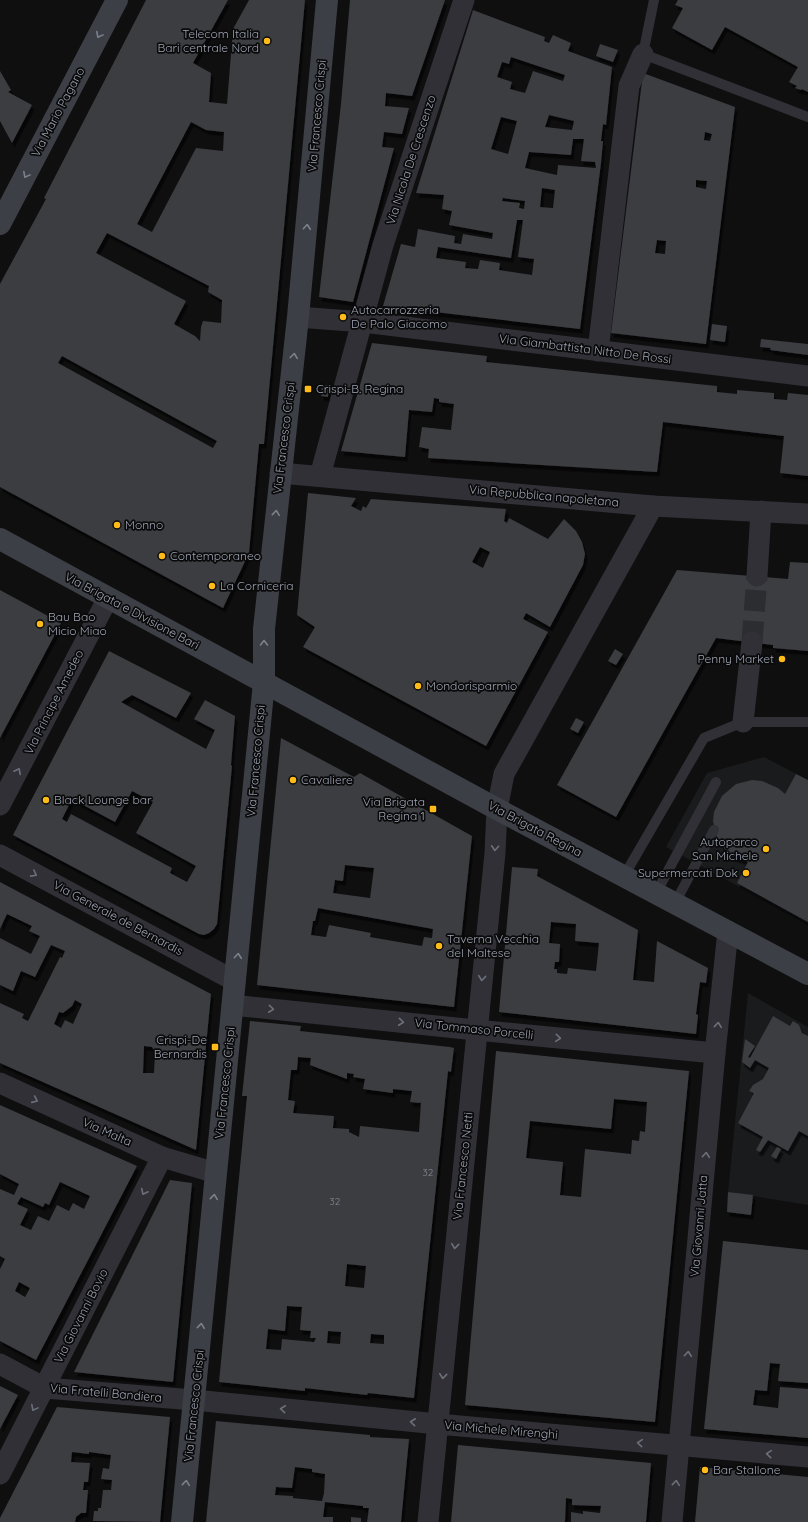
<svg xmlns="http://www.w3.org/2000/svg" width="808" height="1522" viewBox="0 0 808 1522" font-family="Quicksand,sans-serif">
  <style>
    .built { fill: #1a1b1d }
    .building { fill: #3b3c41; fill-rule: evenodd; filter: url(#shadow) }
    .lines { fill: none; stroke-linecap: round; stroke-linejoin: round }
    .street-tunnel { stroke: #2c2d31; stroke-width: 21; stroke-dasharray: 21 10; stroke-linecap: butt }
    .lane { stroke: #303036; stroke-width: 10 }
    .street { stroke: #303036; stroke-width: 21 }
    .secondary { stroke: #3d3f46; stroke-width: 22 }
    .oneway { stroke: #7c818d }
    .oneway2 { stroke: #6c707b }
    .poi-dot { fill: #ffbc18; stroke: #0a0a0b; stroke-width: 1.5 }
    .labels { text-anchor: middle; stroke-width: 3.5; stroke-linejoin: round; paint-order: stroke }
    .number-label { font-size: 10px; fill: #858a96 }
    .poi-label { font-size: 12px; fill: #9ea4b3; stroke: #0a0a0b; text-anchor: start }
    .street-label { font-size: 12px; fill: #9ea4b3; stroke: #0a0a0b }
  </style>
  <defs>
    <filter id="shadow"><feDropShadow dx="2.5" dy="4.5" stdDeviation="0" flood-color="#0009"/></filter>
  </defs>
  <rect width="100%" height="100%" fill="#0f0f10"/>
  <g class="built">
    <polygon points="764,757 808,780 808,924 666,847 707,773"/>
    <polygon points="748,993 808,1027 808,1205 728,1192"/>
  </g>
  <g class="building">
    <path d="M146,0H228L193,63L211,73L209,102L227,104L233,29L249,0H305L264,444H259L249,553L223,608L0,487V284L46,199L44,198ZM191,122L206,130L224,132L223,151L196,148L152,232L137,224ZM107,233L209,286L208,292L222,300L221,323L203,321L201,327L200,341L195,336L174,324L186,301L96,253ZM62,356L217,441L213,448L58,363Z"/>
    <polygon points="350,0 445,0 412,96 386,93 385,106 409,108 402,134 384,132 382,147 394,148 353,302 319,297 341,104"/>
    <polygon points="678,0 808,0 808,92 802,89 801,90 795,88 797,86 789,82 798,67 725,27 712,50 672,28 683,8 675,5"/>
    <path d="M473,10L545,37L544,41L549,43L553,35L571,43L568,51L612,67L606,125L603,124L601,141H603L601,163L580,329L383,306L401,244L415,247L418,229L455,236L454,243L461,244L463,234L492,239L493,233L449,225L452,211L442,209L444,195L416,193ZM511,57L565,75L563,81L533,71L525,93L510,89L512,82L497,77L502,62L509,64ZM549,115L574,121L572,130L545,127ZM501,117L517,121L508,154L491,149ZM573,139H584L581,161L595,162L596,168L558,165L557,175L525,168L529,152L571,155ZM542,188L555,190L553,208L540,207ZM503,198L525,201L524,209L519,208L520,203L502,201ZM517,220H523L518,257L534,259L532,275L499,270L500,263L480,260L478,269L465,268L466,262L436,258L438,247L511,258Z"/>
    <polygon points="600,44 618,50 613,62 596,56"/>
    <polygon points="0,71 11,90 8,92 32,105 12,143 0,121"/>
    <path d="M643,73L735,107L706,344L611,333ZM705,132L712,134L710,141L704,140ZM696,180L707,181L706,189L696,187ZM657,240L666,241L665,254L655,253Z"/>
    <polygon points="712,324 727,326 725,342 710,340"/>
    <polygon points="761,339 808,344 808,355 770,350 771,348 760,347"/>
    <polygon points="372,343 487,356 486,362 717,386 717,392 737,394 737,390 774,393 774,399 787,400 788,393 808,395 808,476 780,473 784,436 663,422 657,472 428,458 429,449 419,447 422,427 451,430 454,404 439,402 439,399 434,398 432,412 409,410 405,457 341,451"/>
    <polygon points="322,385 329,385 328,397 321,396"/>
    <path d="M308,493L356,498L351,506L361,511L363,506L366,508L371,499L506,509L504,521L507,523L509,518L548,539L564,519L576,531L582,542L585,554L583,565L550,627L526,613L523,619L548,632L486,746L303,647L315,627L297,615ZM480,547L490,552L483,568L472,562Z"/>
    <polygon points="790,562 808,563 808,651 773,648 773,645 716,638 616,817 557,785 677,570 788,579"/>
    <polygon points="0,590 61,623 0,738"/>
    <polygon points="615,649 623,654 616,665 608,661"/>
    <path d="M109,651L191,693L176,718L132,695L121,702L206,749L215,730L194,719L205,700L235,716L231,765L232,766L217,924L214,929L209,933L204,935L199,934L13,835ZM132,791L153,802L136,833L196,866L187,882L170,873L172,868L71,814L67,822L62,819L72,799L115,822Z"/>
    <polygon points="576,718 584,722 578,733 570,729"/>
    <path d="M281,738L354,777L360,773L472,836L454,1007L257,985ZM345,865L374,868L370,898L333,893L335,880L343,881ZM318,908L433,929L432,938L424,937L422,946L370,937L371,933L329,925L326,937L311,935L313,921H315Z"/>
    <polygon points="796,774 808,780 808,922 737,883 748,862 733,857 721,845 717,838 713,821 714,812 722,796 736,784 752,780 762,781 778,788 785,794"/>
    <path d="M512,867L538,869L537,876L638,930L633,980L654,982L657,941L708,968L706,983L700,982L696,1014L698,1015L696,1034L499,1012ZM551,922L576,924L575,941L599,943L596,971L568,968L567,974L557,973V969H554L555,962H559L560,944L549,943Z"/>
    <path d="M0,882L211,994L196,1150L0,1063V1003L24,1014L22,1018L28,1021L60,957L62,958L65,951L51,945L35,977L21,971L13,991L0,985V938L31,954L40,936L29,931L32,926L7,914L0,929ZM75,1000L82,1004L73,1024L65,1020L61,1028L54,1024L59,1012L63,1013L72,1006ZM144,1046L152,1047L155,1052L154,1073H143Z"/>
    <polygon points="773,1016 790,1026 793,1021 799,1025 802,1033 808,1036 808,1136 799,1131 788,1151 768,1140 760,1152 756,1150 763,1137 738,1123 754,1093 749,1091 753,1085 763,1079 769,1068 755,1060 750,1068 742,1062 745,1039 755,1046 748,1057 750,1058"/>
    <path d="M250,1021L301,1026L300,1031L450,1047L454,1048L451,1072L448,1071L414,1398L368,1393L367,1395L305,1388V1391L219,1382L247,1096H242ZM298,1057L311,1058L310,1065L347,1079V1073L354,1074L353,1077L365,1079L363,1089L393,1093V1089L412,1091L410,1102L420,1103L421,1102L419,1132L360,1126L359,1137L349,1132V1129L333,1128L334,1116L293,1113L295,1101L288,1100L291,1070H297ZM347,1264L366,1266L364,1288L345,1286ZM287,1306L302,1307L300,1330L311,1331L310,1338H316L314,1342L282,1339L281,1350L266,1349L268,1329L285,1331ZM328,1331L341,1332L340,1344L327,1343ZM371,1334L384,1335V1344L370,1343Z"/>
    <path d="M496,1051L689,1071L655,1422L465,1405ZM614,1099L647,1102L645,1132L640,1131L639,1141L632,1140L631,1154L585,1149L581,1197L560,1195L563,1162L526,1158L530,1121L611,1129Z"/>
    <path d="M0,1105L137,1166L36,1360L0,1341V1269L5,1259L0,1256V1189L14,1195L19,1184L0,1174ZM60,1182L90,1196L84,1209L73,1203L69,1211L57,1205L49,1221L38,1216L31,1230L20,1225L28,1209L17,1204L21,1197L43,1207L45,1203L49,1205ZM19,1282L30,1288L25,1297L15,1291Z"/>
    <polygon points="777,1147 781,1149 776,1159 771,1156"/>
    <polygon points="170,1180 192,1183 173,1382 74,1372"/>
    <polygon points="728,1192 753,1195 751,1215 727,1212"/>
    <polygon points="723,1241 808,1250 808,1383 778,1381 780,1364 770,1363 767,1391 755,1390 753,1405 778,1408 780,1387 808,1389 808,1438 704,1429"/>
    <polygon points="0,1386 18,1395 0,1429"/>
    <polygon points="57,1407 170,1417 160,1522 93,1521 94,1511 98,1511 98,1508 101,1508 103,1490 111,1490 112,1480 101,1479 103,1468 109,1469 111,1455 89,1452 89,1454 72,1452 71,1462 90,1463 88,1482 84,1482 83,1490 88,1490 86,1513 81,1513 76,1517 75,1522 0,1522 0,1518"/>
    <path d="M216,1421L370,1435V1437L409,1439L401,1522H367L369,1508H363V1506L325,1502L323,1517H333V1522H206ZM295,1467L312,1469V1472L325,1474L324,1493L322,1501L293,1498V1496L275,1495L276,1487L292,1488Z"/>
    <polygon points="458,1445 651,1463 646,1522 571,1522 571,1512 583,1514 583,1511 600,1513 601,1506 572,1505 572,1499 566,1498 565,1522 451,1522"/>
    <polygon points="700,1467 808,1477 808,1522 695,1522"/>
    <polygon points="351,1517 361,1518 361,1522 351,1522"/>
  </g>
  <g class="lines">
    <polyline class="street-tunnel" points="752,642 757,576"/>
    <g class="lane">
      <polyline points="654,0 643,54 808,117"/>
      <polyline points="624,876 704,738 743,722 808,722"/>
      <polyline points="656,893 716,782"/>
      <polyline points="675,903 714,830"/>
    </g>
    <g class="street">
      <polyline points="298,317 363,322 808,376"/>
      <polyline points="598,351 629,86 643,54"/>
      <polyline points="280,473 653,506 808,514"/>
      <polyline points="320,476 383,245 464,0"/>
      <polyline points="757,576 761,511"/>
      <polyline points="743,722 752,642"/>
      <polyline points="0,805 108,598"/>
      <polyline points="0,855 235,981"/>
      <polyline points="232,1005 476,1030 715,1053"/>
      <polyline points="0,1083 162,1157 216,1173"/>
      <polyline points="0,1364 45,1388 194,1400 438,1424 808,1457"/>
      <polyline points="0,1474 162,1157"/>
      <polyline points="428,1522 495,853 497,809 504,774 653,506"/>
      <polyline points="672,1522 715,1053 728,931"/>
    </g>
    <g class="secondary">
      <polyline points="0,224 117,0"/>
      <polyline points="0,539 497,809 808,974"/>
      <polyline points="182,1522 264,682 264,629 298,317 327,0"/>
    </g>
  </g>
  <defs><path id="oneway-chevron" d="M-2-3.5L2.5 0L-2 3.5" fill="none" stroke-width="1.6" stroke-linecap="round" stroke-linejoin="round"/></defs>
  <g class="oneway">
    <use href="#oneway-chevron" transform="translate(99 35) rotate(118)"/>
    <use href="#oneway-chevron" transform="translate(26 175) rotate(118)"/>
    <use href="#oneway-chevron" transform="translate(307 227) rotate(-85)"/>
    <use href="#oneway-chevron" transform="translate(294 356) rotate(-83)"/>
    <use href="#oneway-chevron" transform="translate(276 513) rotate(-84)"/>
    <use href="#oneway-chevron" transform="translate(264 643) rotate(-90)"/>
    <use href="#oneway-chevron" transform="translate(238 956) rotate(-85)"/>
    <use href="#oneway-chevron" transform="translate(214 1197) rotate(-84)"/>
    <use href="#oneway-chevron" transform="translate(201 1326) rotate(-84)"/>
    <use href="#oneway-chevron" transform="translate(186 1483) rotate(-84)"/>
  </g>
  <g class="oneway2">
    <use href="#oneway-chevron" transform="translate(18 771) rotate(-63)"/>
    <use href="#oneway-chevron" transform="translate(495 848) rotate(94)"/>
    <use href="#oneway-chevron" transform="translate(34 874) rotate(28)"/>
    <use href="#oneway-chevron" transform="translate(482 978) rotate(96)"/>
    <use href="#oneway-chevron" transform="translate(271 1009) rotate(6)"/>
    <use href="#oneway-chevron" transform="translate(401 1022) rotate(6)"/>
    <use href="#oneway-chevron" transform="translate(718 1025) rotate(-84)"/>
    <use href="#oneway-chevron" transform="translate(558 1038) rotate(5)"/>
    <use href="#oneway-chevron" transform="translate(35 1100) rotate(24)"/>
    <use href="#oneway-chevron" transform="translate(706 1155) rotate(-85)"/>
    <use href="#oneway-chevron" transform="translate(144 1192) rotate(117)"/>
    <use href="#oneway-chevron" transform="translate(455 1246) rotate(96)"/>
    <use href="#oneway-chevron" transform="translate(688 1354) rotate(-85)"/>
    <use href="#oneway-chevron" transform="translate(443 1376) rotate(96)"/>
    <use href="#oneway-chevron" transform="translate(34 1408) rotate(118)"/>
    <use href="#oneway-chevron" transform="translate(283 1409) rotate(-174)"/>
    <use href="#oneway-chevron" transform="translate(413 1422) rotate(-174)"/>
    <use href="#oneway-chevron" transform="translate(640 1443) rotate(-175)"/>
    <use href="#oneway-chevron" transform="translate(769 1454) rotate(-175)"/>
    <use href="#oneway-chevron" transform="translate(676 1483) rotate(-84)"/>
  </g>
  <g class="poi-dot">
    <circle cx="267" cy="41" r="4"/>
    <circle cx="343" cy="317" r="4"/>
    <rect x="304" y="385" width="8" height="8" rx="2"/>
    <circle cx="117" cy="525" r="4"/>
    <circle cx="162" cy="556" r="4"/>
    <circle cx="212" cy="586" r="4"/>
    <circle cx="40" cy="624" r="4"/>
    <circle cx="782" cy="659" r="4"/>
    <circle cx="418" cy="686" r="4"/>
    <circle cx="293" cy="780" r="4"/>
    <circle cx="46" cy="800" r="4"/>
    <rect x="429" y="805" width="8" height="8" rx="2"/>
    <circle cx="766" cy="849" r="4"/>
    <circle cx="746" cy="873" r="4"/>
    <circle cx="439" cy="946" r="4"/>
    <rect x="211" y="1043" width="8" height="8" rx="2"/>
    <circle cx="705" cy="1470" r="4"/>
  </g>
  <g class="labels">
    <g class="number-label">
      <text x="428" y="1176">32</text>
      <text x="335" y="1205">32</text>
    </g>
    <g class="poi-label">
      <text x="259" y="38" text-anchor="end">Telecom Italia<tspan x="259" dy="14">Bari centrale Nord</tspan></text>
      <text x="351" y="314">Autocarrozzeria<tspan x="351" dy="14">De Palo Giacomo</tspan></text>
      <text x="316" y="393">Crispi-B. Regina</text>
      <text x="125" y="529">Monno</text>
      <text x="170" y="560">Contemporaneo</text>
      <text x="220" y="590">La Corniceria</text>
      <text x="48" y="621">Bau Bao<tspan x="48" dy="14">Micio Miao</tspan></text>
      <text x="774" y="663" text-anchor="end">Penny Market</text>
      <text x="426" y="690">Mondorisparmio</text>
      <text x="301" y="784">Cavaliere</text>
      <text x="54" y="804">Black Lounge bar</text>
      <text x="425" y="806" text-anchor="end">Via Brigata<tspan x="425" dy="14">Regina 1</tspan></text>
      <text x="758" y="846" text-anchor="end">Autoparco<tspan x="758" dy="14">San Michele</tspan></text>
      <text x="738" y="877" text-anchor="end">Supermercati Dok</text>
      <text x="447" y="943">Taverna Vecchia<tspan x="447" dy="14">del Maltese</tspan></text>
      <text x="207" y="1044" text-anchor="end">Crispi-De<tspan x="207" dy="14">Bernardis</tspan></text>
      <text x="713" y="1474">Bar Stallone</text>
    </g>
    <g class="street-label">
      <text transform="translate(58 112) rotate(-62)" y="4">Via Mario Pagano</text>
      <text transform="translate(317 116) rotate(-85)" y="4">Via Francesco Crispi</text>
      <text transform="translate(411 160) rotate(-72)" y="4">Via Nicola De Crescenzo</text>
      <text transform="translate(585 349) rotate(7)" y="4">Via Giambattista Nitto De Rossi</text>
      <text transform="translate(284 438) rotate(-83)" y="4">Via Francesco Crispi</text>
      <text transform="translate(544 496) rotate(5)" y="4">Via Repubblica napoletana</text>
      <text transform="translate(132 611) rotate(28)" y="4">Via Brigata e Divisione Bari</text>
      <text transform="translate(54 702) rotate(-63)" y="4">Via Principe Amedeo</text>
      <text transform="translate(256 761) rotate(-85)" y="4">Via Francesco Crispi</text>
      <text transform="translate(535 829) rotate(28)" y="4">Via Brigata Regina</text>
      <text transform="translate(118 918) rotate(28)" y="4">Via Generale de Bernardis</text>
      <text transform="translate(474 1029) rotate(6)" y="4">Via Tommaso Porcelli</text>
      <text transform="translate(225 1083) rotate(-84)" y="4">Via Francesco Crispi</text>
      <text transform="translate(107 1132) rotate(24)" y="4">Via Malta</text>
      <text transform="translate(463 1166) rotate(-84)" y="4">Via Francesco Netti</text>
      <text transform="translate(699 1226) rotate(-85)" y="4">Via Giovanni Jatta</text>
      <text transform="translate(81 1316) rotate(-63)" y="4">Via Giovanni Bovio</text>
      <text transform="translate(106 1393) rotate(5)" y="4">Via Fratelli Bandiera</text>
      <text transform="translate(194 1406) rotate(-84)" y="4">Via Francesco Crispi</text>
      <text transform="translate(501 1430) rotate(5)" y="4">Via Michele Mirenghi</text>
    </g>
  </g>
</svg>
